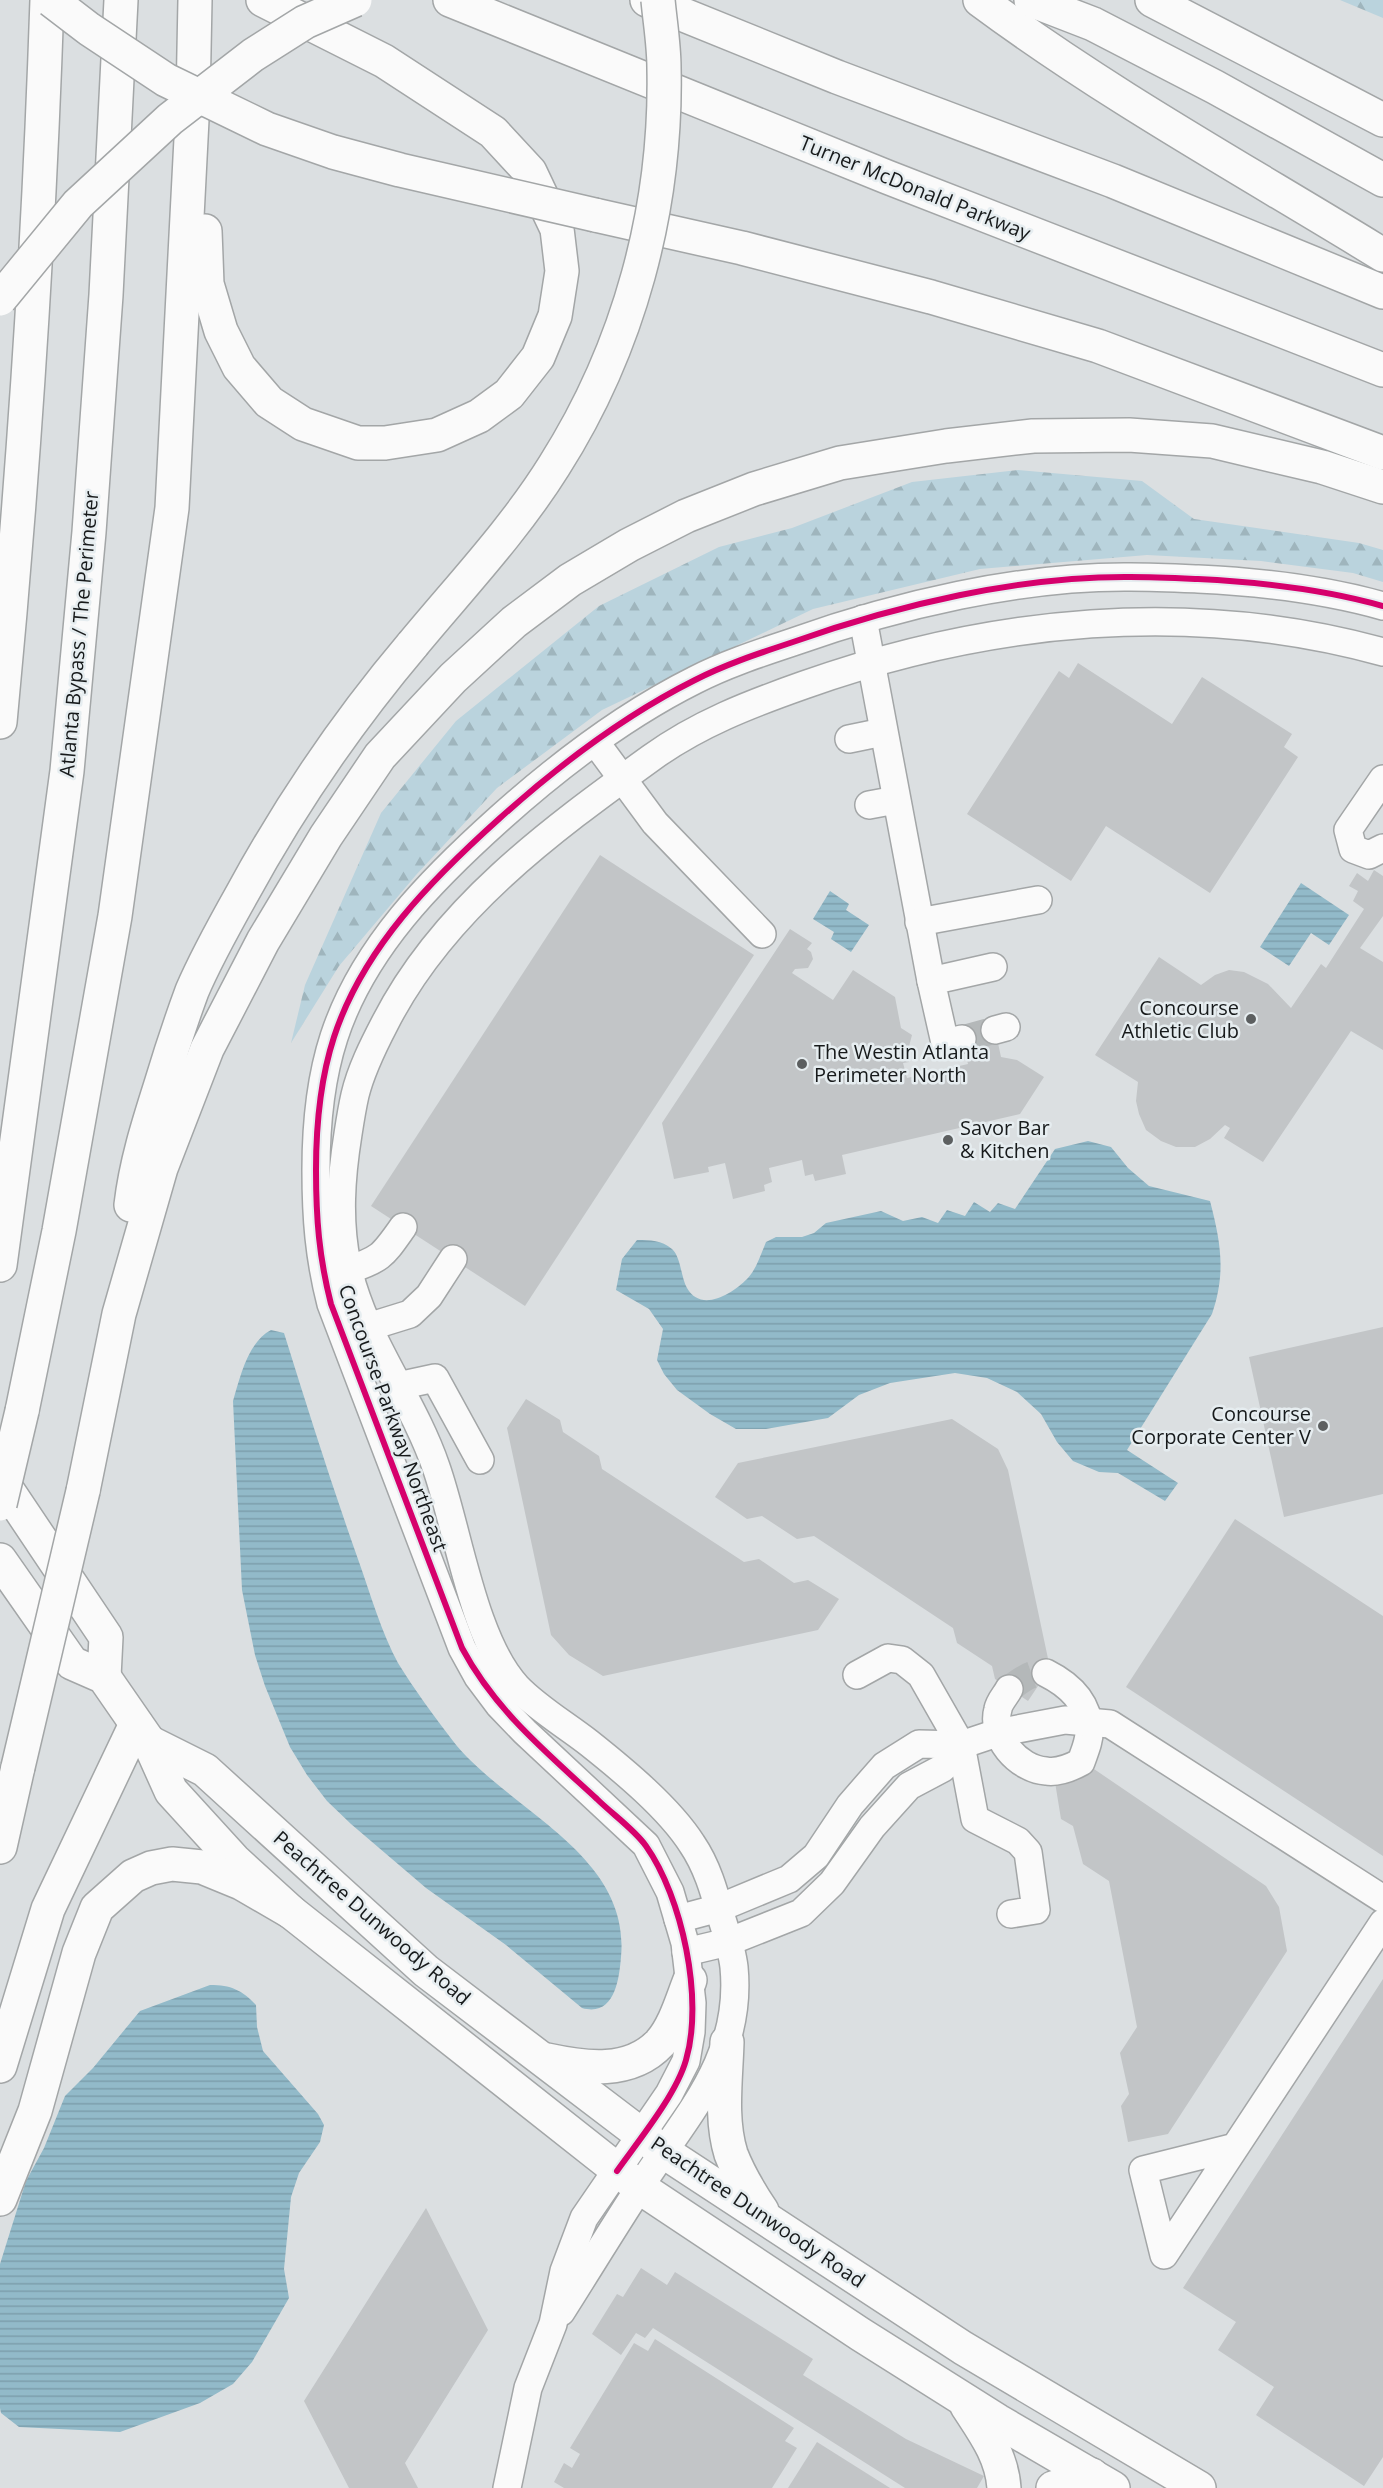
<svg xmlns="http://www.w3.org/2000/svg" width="1383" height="2488" viewBox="0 0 1383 2488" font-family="'Open Sans',sans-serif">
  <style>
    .forest { fill: url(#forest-firs) }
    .water { fill: url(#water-rules) }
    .building { fill: #c2c5c7 }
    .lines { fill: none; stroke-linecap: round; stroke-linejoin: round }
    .minor-tunnel { stroke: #b4b8b9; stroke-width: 27; stroke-dasharray: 27 14; stroke-linecap: butt }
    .minor-casing { stroke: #a3a6a7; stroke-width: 30 }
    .major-casing { stroke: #a3a6a7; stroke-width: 36 }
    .highway-casing { stroke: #a3a6a7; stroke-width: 36 }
    .minor { stroke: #fafafa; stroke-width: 27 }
    .major { stroke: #fafafa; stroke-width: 33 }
    .highway { stroke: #fafafa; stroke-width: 33 }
    .highway-bridge-casing { stroke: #a3a6a7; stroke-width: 36; stroke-linecap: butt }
    .highway-bridge { stroke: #fafafa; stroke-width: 33 }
    .cycleway-casing { stroke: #e6edf0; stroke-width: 10 }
    .cycleway { stroke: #d6006c; stroke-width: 6 }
    .poi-dot { fill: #5c5f60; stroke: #e6edf0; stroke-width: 2 }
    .labels { text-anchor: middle; stroke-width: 5; stroke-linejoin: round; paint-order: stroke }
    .street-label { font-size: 20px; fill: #171a1b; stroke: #e6edf0 }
    .poi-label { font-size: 20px; fill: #171a1b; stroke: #e6edf0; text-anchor: end }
  </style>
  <defs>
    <pattern id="forest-firs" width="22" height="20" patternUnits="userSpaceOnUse" patternTransform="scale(1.5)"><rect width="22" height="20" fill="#bad3dd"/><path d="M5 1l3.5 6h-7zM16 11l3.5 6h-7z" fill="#9fb5bd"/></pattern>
    <pattern id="water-rules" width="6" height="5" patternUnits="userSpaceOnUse" patternTransform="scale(1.5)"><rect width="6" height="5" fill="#92bac9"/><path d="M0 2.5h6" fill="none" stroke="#7d9fac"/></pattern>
  </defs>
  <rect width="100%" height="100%" fill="#dbdfe1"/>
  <g class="forest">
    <polygon points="1340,0 1383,0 1383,18"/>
    <polygon points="1018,470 1142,481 1194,519 1359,543 1383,550 1383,582 1353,573 1261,561 1147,555 980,569 813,609 602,710 497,788 416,875 339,966 291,1043 305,985 381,813 456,721 599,606 719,547 792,528 912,482"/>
  </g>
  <g class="water">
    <polygon points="1301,883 1349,915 1329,945 1311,933 1289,966 1260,947"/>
    <polygon points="830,891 849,904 846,910 869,925 851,952 831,939 834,932 813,919"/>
    <path d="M1088,1141L1111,1147L1128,1168L1149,1186L1210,1201C1221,1243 1226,1273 1212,1314L1127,1450L1178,1483L1165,1501L1118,1473L1099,1472L1073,1461L1057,1442L1041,1414L1017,1392L987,1378L955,1373L890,1383L859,1395L828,1418L766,1429H736L710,1414L677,1390L664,1374L657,1360L663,1329L649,1309L616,1290L622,1259L637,1240C651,1240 661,1240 672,1249C681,1257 681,1278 687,1288C701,1313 732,1294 747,1279C756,1270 761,1254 766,1242L776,1237H802L814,1233L826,1223L881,1211L903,1221L922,1217L938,1223L947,1210L965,1216L974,1202L990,1212L998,1203L1015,1209L1055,1149Z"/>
    <path d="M271,1330L284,1333C308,1410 332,1486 359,1562C370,1593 382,1634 398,1663C414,1689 434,1716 453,1741C507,1810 631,1853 621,1957C619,1981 614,2017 582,2008L506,1945L426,1888L351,1824L327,1801L307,1775L290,1747L265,1686L255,1655L242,1590L233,1401C240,1377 248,1342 271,1330Z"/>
    <path d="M210,1985C231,1985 242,1990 256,2005L257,2027L263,2051L318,2114L324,2125L320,2142L299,2173L291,2197L284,2269L289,2298L252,2362L233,2384L200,2403L120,2432L19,2427L1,2413L0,2408V2264L26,2181L44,2148L65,2096L93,2068L140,2011Z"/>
  </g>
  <g class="building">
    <polygon points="1078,663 1172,724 1202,677 1292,734 1284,747 1298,757 1210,893 1106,826 1071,881 967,814 1059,671 1069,678"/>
    <polygon points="600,855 754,955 525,1306 371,1206"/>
    <polygon points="1374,870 1383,876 1383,916 1360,948 1383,962 1383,1050 1351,1031 1263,1162 1224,1138 1230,1128 1225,1125 1210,1139 1195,1147 1176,1147 1161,1141 1146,1130 1139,1114 1136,1101 1138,1082 1095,1055 1159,957 1201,985 1215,975 1229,970 1244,972 1268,984 1291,1008 1321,964 1326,968 1364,909 1353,901 1358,891 1349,886 1357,873 1368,881"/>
    <polygon points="790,929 812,943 807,949 811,952 813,959 808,968 795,969 792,973 833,1000 853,970 895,997 901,1028 912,1035 907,1054 909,1062 903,1063 907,1078 968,1064 961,1036 995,1029 1001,1057 1017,1060 1044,1077 1020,1114 842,1155 846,1174 815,1181 813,1174 805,1176 802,1160 769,1168 772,1182 764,1185 765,1191 733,1199 725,1163 708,1167 709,1172 674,1179 662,1123"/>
    <polygon points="1383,1327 1383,1494 1284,1517 1249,1357"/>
    <polygon points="526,1399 560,1420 563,1432 599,1456 602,1469 744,1562 759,1559 794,1583 808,1580 839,1599 818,1630 603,1676 569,1655 551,1635 507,1428"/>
    <polygon points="952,1419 998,1449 1008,1470 1050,1668 1028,1701 995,1679 992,1666 957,1643 953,1628 814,1536 797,1539 762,1516 747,1519 715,1497 738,1463"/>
    <polygon points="1235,1519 1383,1616 1383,1856 1126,1687"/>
    <polygon points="1091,1767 1266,1886 1279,1907 1287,1951 1168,2134 1128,2142 1121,2106 1129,2094 1120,2053 1137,2027 1109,1881 1083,1864 1073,1826 1061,1819 1054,1776"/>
    <polygon points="1383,1979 1383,2457 1364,2486 1256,2415 1274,2387 1218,2350 1236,2322 1183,2288"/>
    <polygon points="426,2208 488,2330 405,2463 418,2488 349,2488 304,2401"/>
    <polygon points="641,2268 667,2285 675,2272 813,2359 803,2375 906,2439 984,2476 977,2488 905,2488 653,2328 645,2338 636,2333 621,2355 592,2334 617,2294 623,2297"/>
    <polygon points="655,2339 794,2428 785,2441 797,2448 772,2488 564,2488 554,2482 564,2463 572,2468 580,2454 570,2448 634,2343 648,2351"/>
    <polygon points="817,2442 890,2488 788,2488"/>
  </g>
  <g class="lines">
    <g class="minor-tunnel">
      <polyline points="962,1039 995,1030"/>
      <path d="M1009,1689C1022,1680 1030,1672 1046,1673"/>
    </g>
    <g class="minor-casing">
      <g id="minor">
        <polyline points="863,619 931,981"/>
        <polyline points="849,739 883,732"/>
        <polyline points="596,743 655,823 762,934"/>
        <polyline points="1383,779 1348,830 1353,849 1369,855 1383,848"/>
        <polyline points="869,805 896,800"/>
        <polyline points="919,922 1038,900"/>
        <polyline points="995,1030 1006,1027"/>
        <polyline points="962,1039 945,1043 931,981 993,967"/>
        <path d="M348,1270C382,1259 383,1255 403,1227"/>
        <polyline points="368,1327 410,1314 429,1296 453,1259"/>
        <polyline points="398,1386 435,1378 480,1460"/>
        <polyline points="857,1675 888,1658 902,1660 921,1675 961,1745 975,1819 1018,1841 1028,1852 1036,1910 1011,1914"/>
        <path d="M1009,1689C1006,1695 999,1702 998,1709C990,1737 1018,1769 1046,1771C1058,1773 1070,1768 1081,1762C1084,1753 1090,1740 1089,1730C1088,1702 1070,1685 1046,1673"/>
        <polyline points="678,1919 719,1908 789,1879 816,1856 850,1805 884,1766 919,1744 961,1745 997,1733 1065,1720 1110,1724 1383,1899"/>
        <polyline points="686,1952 728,1942 801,1913 832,1883 872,1827 909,1786 943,1768 961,1745"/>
        <path d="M1235,2147L1143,2170L1164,2255C1237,2145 1310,2034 1383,1923"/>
        <path d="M561,2312C587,2271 612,2230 638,2190C684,2117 743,2061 734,1967C732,1950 726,1932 721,1916C714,1891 707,1866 692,1844C669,1808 623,1770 589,1743C566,1725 537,1708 517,1687C473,1640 458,1529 436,1467C412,1397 362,1337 347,1264C338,1220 341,1178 348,1134C350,1121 352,1108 355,1095C361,1070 373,1046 385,1023C443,909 550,831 651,758C698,724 750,704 804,685C990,619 1191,599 1383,652"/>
        <path d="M507,2488L528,2388L553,2324L564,2271L584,2218L669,2094L686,2061L691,2032L692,2003L685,1943L670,1892L646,1845L525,1732L499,1705L478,1677L462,1648L331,1304C319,1257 316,1218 316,1170C316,1125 320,1080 334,1037C363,948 432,879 500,818C558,766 625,715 695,680C726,664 760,653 793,642C897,605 1020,576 1130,577C1153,577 1175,578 1198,579C1261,582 1323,589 1383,606"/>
      </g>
    </g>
    <g class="major-casing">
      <g id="major">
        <polyline points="0,1479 106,1637 104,1677"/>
        <polyline points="0,1560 72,1663 104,1677 149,1742 171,1791 234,1860 291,1912 639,2187 860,2334 998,2421 1113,2488"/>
        <polyline points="149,1742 205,1770 426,1971 664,2152 963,2348 1199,2488"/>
        <path d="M727,2042C726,2078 720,2119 731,2154C739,2175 750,2193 762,2211"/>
        <path d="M547,2060C584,2068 630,2075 660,2043C675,2026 682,2000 690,1980"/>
        <path d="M967,2406C984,2432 1002,2456 1004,2488"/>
        <polyline points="1053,2488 1092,2475"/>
      </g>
    </g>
    <g class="highway-casing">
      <g id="highway">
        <polyline points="450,0 887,177 1383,370"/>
        <polyline points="647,0 837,77 1113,181 1383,292"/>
        <path d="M980,0C1108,95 1248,172 1383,255"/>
        <polyline points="1031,0 1093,24 1215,87 1383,180"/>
        <polyline points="1152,0 1383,120"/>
        <polyline points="595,215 742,248 931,297 1098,346 1383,453"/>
        <polyline points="205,231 207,284 221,331 239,367 269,402 303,424 358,443 385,443 437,435 479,416 509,394 538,357 555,316 562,271 557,229 530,172 493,132 384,61 263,0"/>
        <path d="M0,722C23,482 39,241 47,0"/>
        <path d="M131,1205C136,1162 149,1122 162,1081C171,1051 181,1021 192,991C206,958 224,926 242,894C291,804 347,722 413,644"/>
        <polyline points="0,1265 67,771 89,532 106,295 121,0"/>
        <polyline points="22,1411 59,1231 115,916 172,508 193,100 195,0"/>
        <polyline points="83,1491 119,1314 161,1168 207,1049 263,941 326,836 380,756 453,678 514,622 570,580 629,545 686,516 754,489 840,463 946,446 1033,436 1129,435 1212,441 1322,467 1383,487"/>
        <polyline points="0,1847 18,1767"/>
        <polyline points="0,2066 48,1909 136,1724"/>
        <polyline points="0,2199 35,2111 79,1953 97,1908 133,1876 151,1868 172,1864 202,1867 241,1883 291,1912"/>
      </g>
    </g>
    <use href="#minor" class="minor"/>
    <use href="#major" class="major"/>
    <use href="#highway" class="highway"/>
    <g class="highway-bridge-casing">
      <g id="highway-bridge">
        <polyline points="51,0 89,29 166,80 267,129 333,152 400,170 595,215"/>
        <polyline points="0,299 78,204 170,119 253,55 305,22 355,0"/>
        <path d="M413,644C461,586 514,530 554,466C629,348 667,208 664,68C664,45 660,22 658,0"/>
        <polyline points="0,1504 22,1411"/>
        <polyline points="18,1767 83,1491"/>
      </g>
    </g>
    <use href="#highway-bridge" class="highway-bridge"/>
    <g class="cycleway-casing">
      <path id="cycleway" d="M617,2171C639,2140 676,2095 686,2060C704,1999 682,1897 646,1846C635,1830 611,1813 597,1799C546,1752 495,1710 462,1648L331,1304C319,1257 316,1218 316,1170C316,1125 320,1080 334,1037C363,948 432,879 500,818C558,766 625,715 695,680C726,664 760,653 793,642C897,605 1020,576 1130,577C1153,577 1175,578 1198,579C1261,582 1323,589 1383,606"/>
    </g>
    <use href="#cycleway" class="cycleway"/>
  </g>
  <g class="poi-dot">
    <circle cx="1251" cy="1019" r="6"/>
    <circle cx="802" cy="1064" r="6"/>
    <circle cx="948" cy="1140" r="6"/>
    <circle cx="1323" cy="1426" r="6"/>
  </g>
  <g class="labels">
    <g class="street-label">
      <text transform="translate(915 188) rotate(22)" y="7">Turner McDonald Parkway</text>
      <text transform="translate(79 634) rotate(-85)" y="7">Atlanta Bypass / The Perimeter</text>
      <text transform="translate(393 1418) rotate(70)" y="7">Concourse Parkway Northeast</text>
      <text transform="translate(372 1918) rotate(41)" y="7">Peachtree Dunwoody Road</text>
      <text transform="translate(758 2212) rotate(34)" y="7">Peachtree Dunwoody Road</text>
    </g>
    <g class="poi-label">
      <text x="1239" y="1015">Concourse<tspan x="1239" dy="23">Athletic Club</tspan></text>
      <text x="814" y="1059" text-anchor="start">The Westin Atlanta<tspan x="814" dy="23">Perimeter North</tspan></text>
      <text x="960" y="1135" text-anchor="start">Savor Bar<tspan x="960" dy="23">&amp; Kitchen</tspan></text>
      <text x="1311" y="1421">Concourse<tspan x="1311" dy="23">Corporate Center V</tspan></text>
    </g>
  </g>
</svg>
